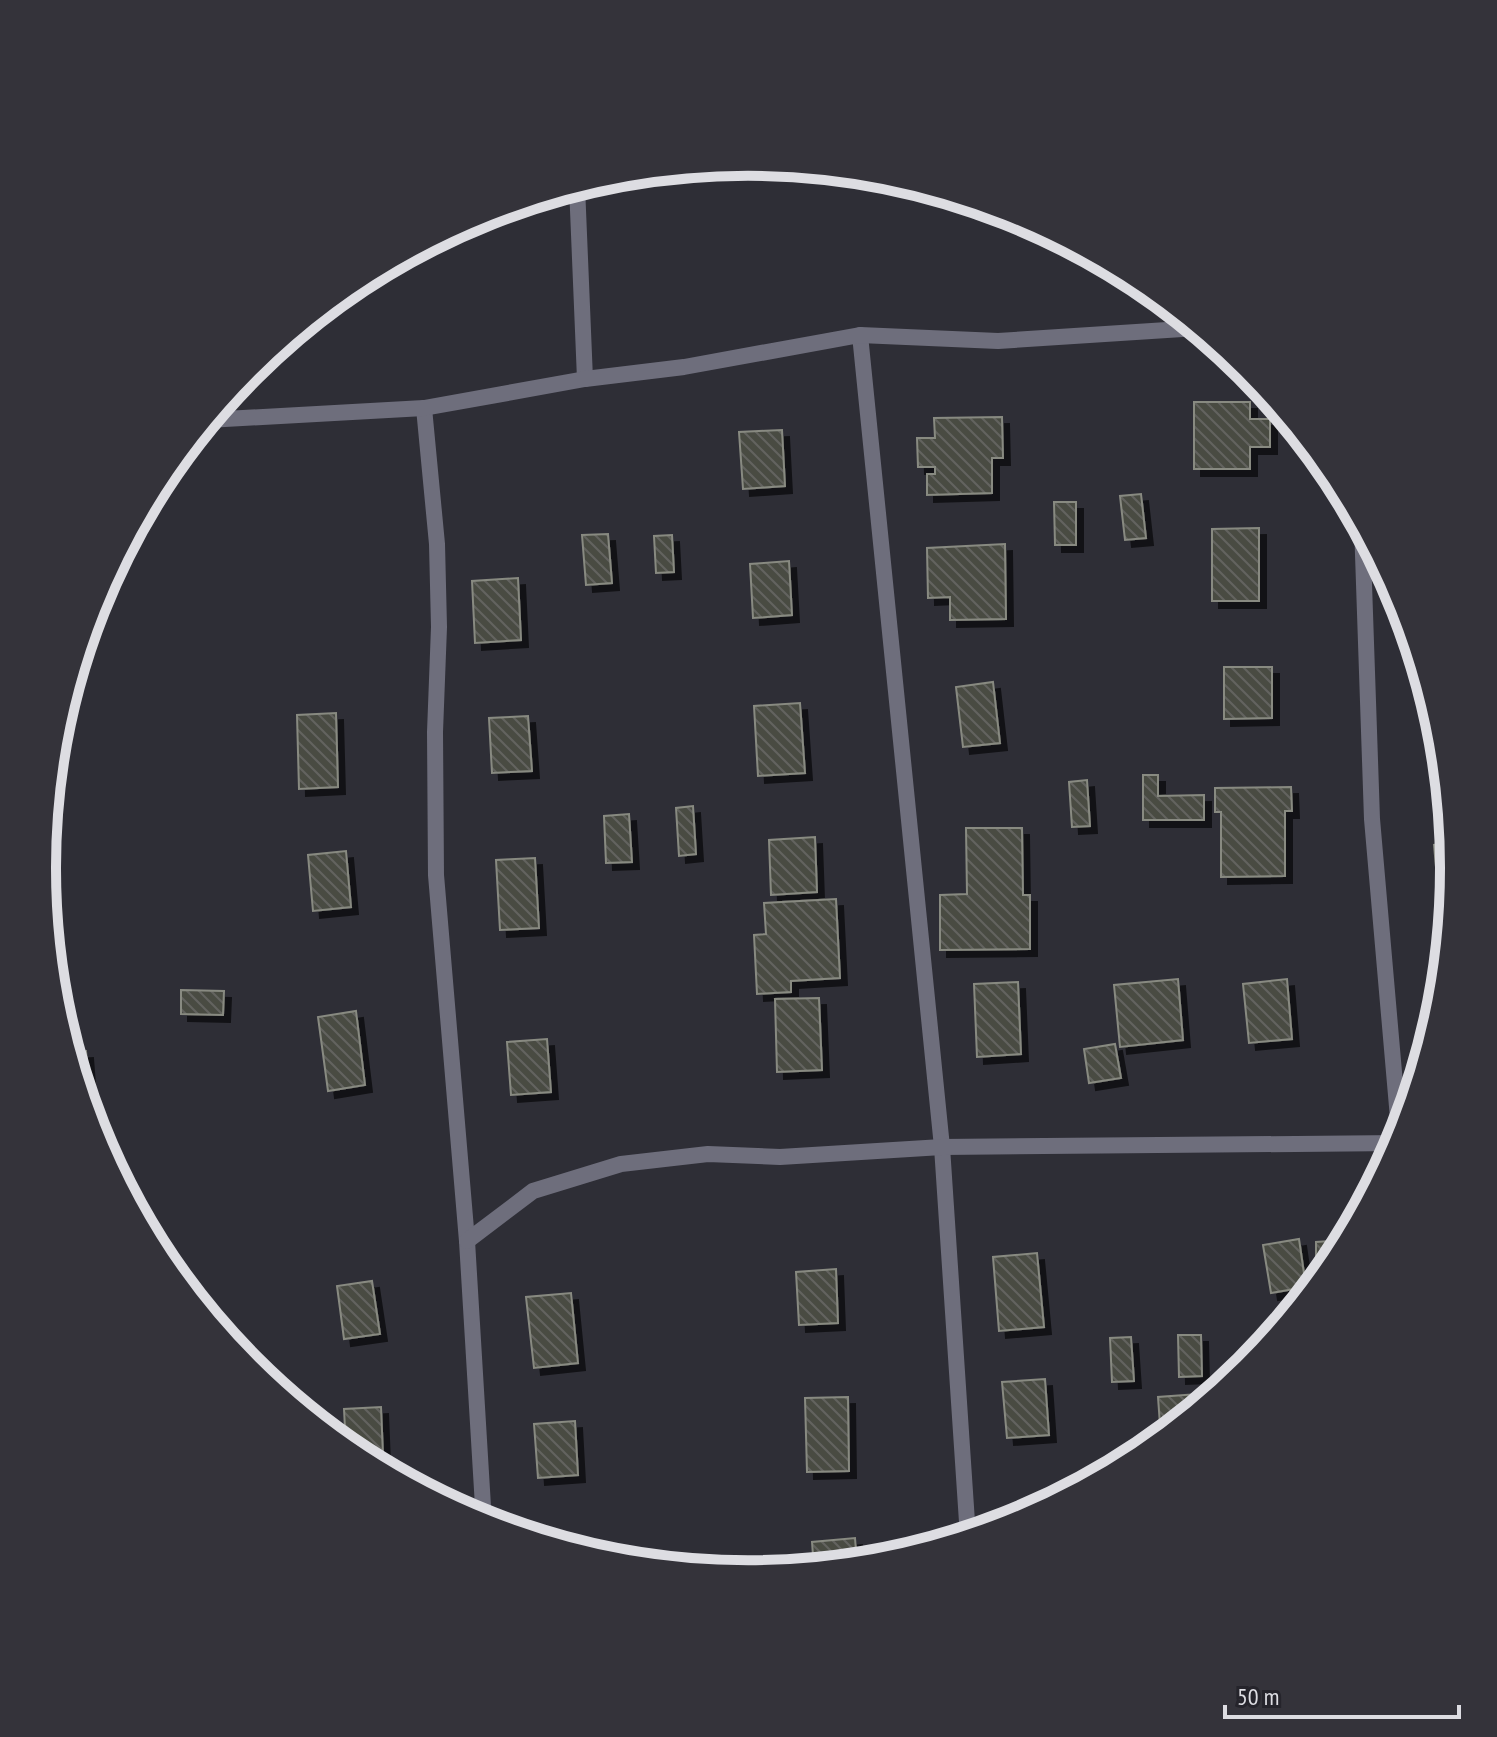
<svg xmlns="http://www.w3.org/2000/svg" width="1497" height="1737" viewBox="0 0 1497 1737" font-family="'PT Sans Narrow',sans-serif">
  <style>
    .building { fill: url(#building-back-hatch); stroke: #888a81; stroke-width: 2; filter: url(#shadow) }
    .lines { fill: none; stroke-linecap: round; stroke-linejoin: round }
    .street { stroke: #6e6e7c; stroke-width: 16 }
    .rim { fill: none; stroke: #dddde2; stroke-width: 10 }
  </style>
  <defs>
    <pattern id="building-back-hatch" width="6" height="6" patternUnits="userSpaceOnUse" patternTransform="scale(2)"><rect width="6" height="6" fill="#494b43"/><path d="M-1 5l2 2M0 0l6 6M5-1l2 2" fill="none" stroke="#63645e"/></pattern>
    <filter id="shadow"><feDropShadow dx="7" dy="7" stdDeviation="0" flood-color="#0009"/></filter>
  </defs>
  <rect width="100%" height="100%" fill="#2e2e36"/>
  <g class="building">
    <polygon points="1194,402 1250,402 1250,419 1270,419 1270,447 1250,447 1250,469 1194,469"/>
    <polygon points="1002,417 1003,458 992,458 992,493 927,495 927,474 935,474 935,467 918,467 917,438 935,438 934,418"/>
    <polygon points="782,430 785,486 743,489 739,432"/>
    <polygon points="1141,494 1146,538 1125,540 1120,496"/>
    <polygon points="1054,502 1076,502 1076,545 1055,545"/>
    <polygon points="1259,528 1259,601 1212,601 1212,529"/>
    <polygon points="608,534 612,583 586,585 582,535"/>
    <polygon points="672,535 674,572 656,573 654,536"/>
    <polygon points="1005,544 1006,619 950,620 950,597 928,598 927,548"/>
    <polygon points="789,561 792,615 753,618 750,564"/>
    <polygon points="518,578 521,640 475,643 472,581"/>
    <polygon points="1224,667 1272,667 1272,718 1224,719"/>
    <polygon points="993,682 1000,743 963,747 956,687"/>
    <polygon points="1426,685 1442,731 1444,760 1428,760"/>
    <polygon points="800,703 805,773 758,776 754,706"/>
    <polygon points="336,713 338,787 299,789 297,715"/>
    <polygon points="528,716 532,771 492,773 489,718"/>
    <polygon points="1143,775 1158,775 1158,796 1204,795 1204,820 1143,820"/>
    <polygon points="1087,780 1090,826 1072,827 1069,782"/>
    <polygon points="1291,787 1292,811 1285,811 1285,876 1221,877 1221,812 1215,812 1215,788"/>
    <polygon points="693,806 696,854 679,856 676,808"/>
    <polygon points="629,814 632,862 606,863 604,816"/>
    <polygon points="966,828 1022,828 1023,895 1030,895 1030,949 940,950 940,895 967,894"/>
    <polygon points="815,837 817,892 771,895 769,840"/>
    <polygon points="1452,843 1452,899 1439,900 1434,845"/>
    <polygon points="346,851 351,907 313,911 308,855"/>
    <polygon points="535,858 539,928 500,930 496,860"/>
    <polygon points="836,899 840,978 791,981 791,992 757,994 754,935 766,934 764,903"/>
    <polygon points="1178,979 1183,1040 1120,1047 1114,985"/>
    <polygon points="1287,979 1292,1039 1249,1043 1243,984"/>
    <polygon points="1018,982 1021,1054 977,1057 974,984"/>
    <polygon points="181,990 224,991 223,1015 181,1014"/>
    <polygon points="819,998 822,1070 777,1072 775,999"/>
    <polygon points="356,1011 365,1085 328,1091 318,1017"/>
    <polygon points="547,1039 551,1092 511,1095 507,1042"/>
    <polygon points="1115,1044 1121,1078 1089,1083 1084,1049"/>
    <polygon points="86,1051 90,1104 85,1104 70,1052"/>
    <polygon points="1299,1239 1306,1287 1271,1293 1263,1245"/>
    <polygon points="1330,1241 1331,1259 1316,1259 1316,1242"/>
    <polygon points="1037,1253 1044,1327 999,1331 993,1257"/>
    <polygon points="836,1269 838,1323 799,1325 796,1272"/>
    <polygon points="372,1281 380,1334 344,1339 337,1286"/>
    <polygon points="571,1293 578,1363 534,1368 526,1297"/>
    <polygon points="1178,1335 1201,1335 1202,1376 1179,1377"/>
    <polygon points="1131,1337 1134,1381 1112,1382 1110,1338"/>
    <polygon points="1045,1379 1049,1435 1007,1438 1002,1382"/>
    <polygon points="1198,1394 1199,1408 1161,1439 1158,1397"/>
    <polygon points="848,1397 849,1471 807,1472 805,1398"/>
    <polygon points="381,1407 383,1455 356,1456 346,1448 344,1409"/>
    <polygon points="575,1421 578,1475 538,1478 534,1424"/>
    <polygon points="855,1538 857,1564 814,1569 812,1542"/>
  </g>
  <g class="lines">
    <g class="street">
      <polyline points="577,186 585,379"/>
      <polyline points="860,335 942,1147 968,1537"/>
      <polyline points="424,408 437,544 439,627 435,732 436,875 467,1241 484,1523"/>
      <polyline points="207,420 424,408 585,379 684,367 860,335 998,341 1198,328"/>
      <polyline points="1362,525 1372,819 1400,1141"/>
      <polyline points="467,1241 533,1191 621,1164 708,1154 780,1157 942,1147 1399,1143"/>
    </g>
  </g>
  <path d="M0 0H1497V1737H0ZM56 868a692 692 0 1 1 1384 0a692 692 0 1 1-1384 0Z" fill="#34333a" fill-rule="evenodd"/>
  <path class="rim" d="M56 868a692 692 0 1 1 1384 0a692 692 0 1 1-1384 0Z"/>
  <path d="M1225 1705v12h234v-12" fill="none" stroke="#dddde2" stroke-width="4"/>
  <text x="1237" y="1705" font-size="24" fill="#dddde2" stroke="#25242b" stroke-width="6" paint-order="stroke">50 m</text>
</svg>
